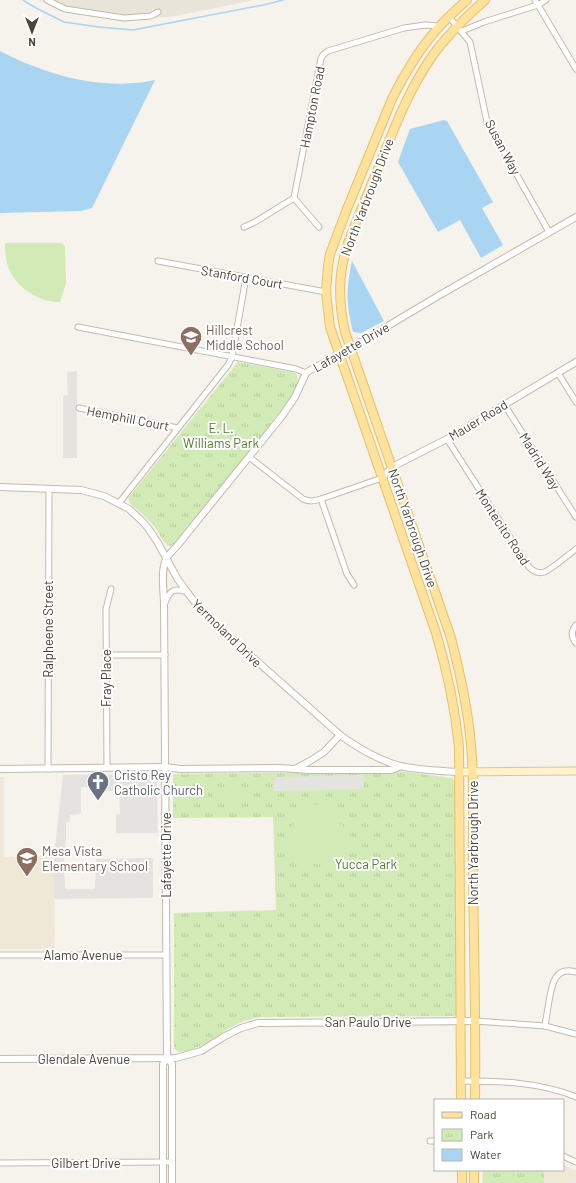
<svg xmlns="http://www.w3.org/2000/svg" width="576" height="1183" viewBox="0 0 576 1183" font-family="Barlow,sans-serif">
  <style>
    .residential { fill: #eae5da }
    .education { fill: #efe8d6 }
    .park { fill: url(#park-tufts) }
    .pitch { fill: #d2eab5 }
    .parking { fill: #e5e3e0 }
    .water { fill: #a9d4f2 }
    .lines { fill: none; stroke-linecap: round; stroke-linejoin: round }
    .stream { stroke: #a9d4f2; stroke-width: 1.5 }
    .minor-casing { stroke: #c2bbae; stroke-width: 7 }
    .tertiary-casing { stroke: #c2bbae; stroke-width: 8 }
    .secondary-casing { stroke: #d6c79b; stroke-width: 9 }
    .primary-casing { stroke: #e6c16a; stroke-width: 10 }
    .minor { stroke: #fff; stroke-width: 5 }
    .tertiary { stroke: #fff; stroke-width: 6 }
    .secondary { stroke: #fff3cd; stroke-width: 7 }
    .primary { stroke: #ffe39c; stroke-width: 8 }
    .labels { text-anchor: middle; stroke-width: 4; stroke-linejoin: round; paint-order: stroke }
    .street-label { font-size: 13px; fill: #4b4439; stroke: #fff }
    .education-label { font-size: 13px; fill: #785e54; stroke: #fff; text-anchor: start }
    .park-label { font-size: 13px; fill: #4a7f2a; stroke: #fff }
    .worship-label { font-size: 13px; fill: #5b616d; stroke: #fff; text-anchor: start }
  </style>
  <defs>
    <pattern id="park-tufts" width="24" height="20" patternUnits="userSpaceOnUse"><rect width="24" height="20" fill="#d2eab5"/><path d="M3 7l-1-3M5 7V3M7 7l1-3M15 17l-1-3M17 17v-4M19 17l1-3" fill="none" stroke="#b6ca9c"/></pattern>
  </defs>
  <rect width="100%" height="100%" fill="#f6f3ec"/>
  <polygon class="residential" points="39,0 255,0 175,16 129,21 63,12"/>
  <g class="education">
    <polygon points="0,777 4,777 4,857 54,856 55,949 0,949"/>
    <polygon points="563,1165 576,1170 576,1183 482,1183 482,1170 563,1170"/>
  </g>
  <g class="park">
    <path d="M238,362L296,373L298,379L295,390L288,401L248,453L176,544L169,546C162,542 159,532 154,526C148,519 142,513 135,508C131,504 128,503 129,497Z"/>
    <path d="M399,771L452,778L456,783L458,1012L455,1016L259,1017C252,1019 244,1020 237,1024C217,1034 202,1051 178,1052L174,1048V913L276,910L273,817L173,818V774Z"/>
    <rect x="483" y="1170" width="61" height="13"/>
  </g>
  <g class="pitch">
    <path d="M5,243H62L65,246L66,283L60,302C41,303 19,289 11,273C6,265 5,252 5,243Z"/>
    <polygon points="189,789 208,789 208,800 190,800"/>
    <polygon points="230,791 248,791 249,802 230,803"/>
    <path d="M323,804L327,807L359,847C330,870 306,869 278,846L300,816L312,805Z"/>
  </g>
  <g class="parking">
    <polygon points="77,371 77,458 63,458 63,396 68,395 67,372"/>
    <polygon points="157,774 158,833 116,833 116,814 120,814 119,791 96,791 95,787 81,787 81,814 70,815 70,822 66,822 66,841 64,860 65,889 95,889 96,859 153,858 153,898 54,899 54,856 63,775"/>
    <polygon points="364,775 364,789 274,791 274,777"/>
  </g>
  <g class="water">
    <path d="M0,51C40,72 88,87 134,83C141,83 148,81 155,80L92,208L81,211L0,213Z"/>
    <polygon points="444,120 447,121 493,202 482,208 503,245 481,258 460,220 438,232 398,162 410,129"/>
    <path d="M352,261L384,321L361,333L353,332C346,304 346,289 352,261Z"/>
  </g>
  <g class="lines">
    <polyline class="stream" points="23,0 36,8 64,22 99,27 133,30 263,5 283,0"/>
    <g class="minor-casing">
      <g id="minor">
        <polyline points="47,0 65,9 124,18 151,16 158,12"/>
        <polyline points="535,0 576,69"/>
        <polyline points="449,17 470,42 487,122 549,232"/>
        <polyline points="462,31 484,22 538,5 546,0"/>
        <polyline points="294,198 319,227"/>
        <polyline points="244,227 255,222 294,198 321,58 323,55 328,51 404,28 425,25 439,26"/>
        <polyline points="158,261 326,292"/>
        <polyline points="78,327 296,369 306,373"/>
        <polyline points="558,373 576,402"/>
        <polyline points="504,404 576,517"/>
        <polyline points="79,408 178,428"/>
        <path d="M447,439L529,567C533,571 538,574 544,572C551,570 569,554 576,549"/>
        <path d="M249,457L303,499C310,502 314,501 321,499L382,478"/>
        <polyline points="321,499 347,574 354,585"/>
        <polyline points="119,503 228,365 232,357 246,277"/>
        <path d="M165,603C169,591 174,587 187,592"/>
        <path d="M576,625C571,631 571,637 576,643"/>
        <polyline points="106,655 165,655"/>
        <polyline points="107,768 106,609 111,589"/>
        <polyline points="48,769 49,489"/>
        <polyline points="0,955 166,955"/>
        <polyline points="475,1021 545,1026 576,1034"/>
        <path d="M545,1026C546,1018 548,1009 549,1001C552,985 554,966 576,972"/>
        <path d="M461,1081C500,1081 540,1082 576,1097"/>
        <polyline points="430,1141 435,1141"/>
        <polyline points="563,1156 576,1162"/>
        <polyline points="0,1163 171,1162"/>
      </g>
    </g>
    <g class="tertiary-casing">
      <g id="tertiary">
        <polyline points="382,478 392,467 447,439 576,362"/>
        <path d="M0,487L81,490L104,496L129,509L142,521L148,528L158,543L177,578L187,592L201,610L214,623L340,735C358,748 378,760 400,766C419,770 439,771 459,772"/>
        <polyline points="0,769 165,767 180,769 278,768 295,769 308,770 391,770 401,766"/>
        <polyline points="295,769 310,761 324,752 340,735"/>
        <polyline points="167,1058 172,1064 172,1183"/>
        <polyline points="0,1059 176,1058 201,1051 225,1036 241,1028 258,1023 268,1023 475,1021"/>
        <path d="M163,1183V1064L167,1058L164,604C164,592 160,568 167,558C170,552 177,547 181,541L282,416L295,397L306,373L312,369L339,355L438,296L576,217"/>
      </g>
    </g>
    <g class="secondary-casing">
      <polyline id="secondary" points="459,772 576,771"/>
    </g>
    <g class="primary-casing">
      <g id="primary">
        <path d="M461,1100L459,747C455,708 447,670 436,633L330,327L326,292L328,266L330,254L347,209L392,99C405,73 420,47 440,26C448,17 458,8 467,0"/>
        <path d="M475,1100C476,1025 474,950 473,875C472,832 475,788 471,745C468,708 460,673 451,638L345,332C338,300 338,274 348,243C358,216 369,190 380,164C395,126 409,89 433,55C448,34 466,17 485,0"/>
        <polyline points="462,1170 462,1183"/>
        <polyline points="474,1183 474,1170"/>
      </g>
    </g>
    <use href="#minor" class="minor"/>
    <use href="#tertiary" class="tertiary"/>
    <use href="#secondary" class="secondary"/>
    <use href="#primary" class="primary"/>
  </g>
  <defs>
    <g id="school-pin" transform="scale(1.15)"><path d="M0 17L-7.5 6A9.5 9.5 0 1 1 7.5 6Z" fill="#8d6e63" stroke="#fff"/><path d="M0-5L7-2L0 1L-7-2ZM-4 1L0 2.5L4 1V4Q0 6-4 4Z" fill="#fff"/></g>
    <g id="church-pin" transform="scale(1.15)"><path d="M0 17L-7.5 6A9.5 9.5 0 1 1 7.5 6Z" fill="#6b7280" stroke="#fff"/><path d="M-1.2-6h2.4v3.5h3.3v2.4h-3.3V6h-2.4V-.1h-3.3v-2.4h3.3Z" fill="#fff"/></g>
  </defs>
  <g fill-rule="evenodd">
    <use href="#school-pin" x="191" y="337"/>
    <use href="#church-pin" x="98" y="782"/>
    <use href="#school-pin" x="27" y="858"/>
  </g>
  <g class="labels">
    <g class="street-label">
      <text transform="translate(312 107) rotate(-79)" y="5">Hampton Road</text>
      <text transform="translate(503 147) rotate(62)" y="5">Susan Way</text>
      <text transform="translate(367 197) rotate(-69)" y="5">North Yarbrough Drive</text>
      <text transform="translate(242 277) rotate(10)" y="5">Stanford Court</text>
      <text transform="translate(351 347) rotate(-30)" y="5">Lafayette Drive</text>
      <text transform="translate(128 418) rotate(11)" y="5">Hemphill Court</text>
      <text transform="translate(478 420) rotate(-31)" y="5">Mauer Road</text>
      <text transform="translate(540 461) rotate(58)" y="5">Madrid Way</text>
      <text transform="translate(503 527) rotate(57)" y="5">Montecito Road</text>
      <text transform="translate(413 528) rotate(71)" y="5">North Yarbrough Drive</text>
      <text transform="translate(48 629) rotate(-90)" y="5">Ralpheene Street</text>
      <text transform="translate(227 633) rotate(44)" y="5">Yermoland Drive</text>
      <text transform="translate(106 678) rotate(-90)" y="5">Fray Place</text>
      <text transform="translate(473 843) rotate(-90)" y="5">North Yarbrough Drive</text>
      <text transform="translate(166 855) rotate(-90)" y="5">Lafayette Drive</text>
      <text x="83" y="960">Alamo Avenue</text>
      <text x="368" y="1027">San Paulo Drive</text>
      <text x="84" y="1064">Glendale Avenue</text>
      <text x="86" y="1168">Gilbert Drive</text>
    </g>
    <g class="education-label">
      <text x="206" y="335">Hillcrest<tspan x="206" dy="15">Middle School</tspan></text>
      <text x="42" y="856">Mesa Vista<tspan x="42" dy="15">Elementary School</tspan></text>
    </g>
    <g class="park-label">
      <text x="221" y="433">E. L.<tspan x="221" dy="15">Williams Park</tspan></text>
      <text x="366" y="869">Yucca Park</text>
    </g>
    <g class="worship-label">
      <text x="114" y="780">Cristo Rey<tspan x="114" dy="15">Catholic Church</tspan></text>
    </g>
  </g>
  <rect x="434" y="1099" width="130" height="72" fill="#ffffff" stroke="#b7b4b0"/>
  <rect x="442" y="1112" width="20" height="6" fill="#ffe39c" stroke="#b7b4b0"/>
  <text x="470" y="1119" font-size="12" fill="#4b4439">Road</text>
  <rect x="442" y="1129" width="20" height="12" fill="url(#park-tufts)" stroke="#b7b4b0"/>
  <text x="470" y="1139" font-size="12" fill="#4b4439">Park</text>
  <rect x="442" y="1149" width="20" height="12" fill="#a9d4f2" stroke="#b7b4b0"/>
  <text x="470" y="1159" font-size="12" fill="#4b4439">Water</text>
  <g transform="translate(32 32) rotate(180)" stroke="#ffffff" stroke-width="3" paint-order="stroke">
  <path d="M0-3L7 15L0 10L-7 15Z" fill="#4b4439"/>
  <text y="-6" font-size="11" font-weight="bold" text-anchor="middle" fill="#4b4439">N</text>
  </g>
</svg>
